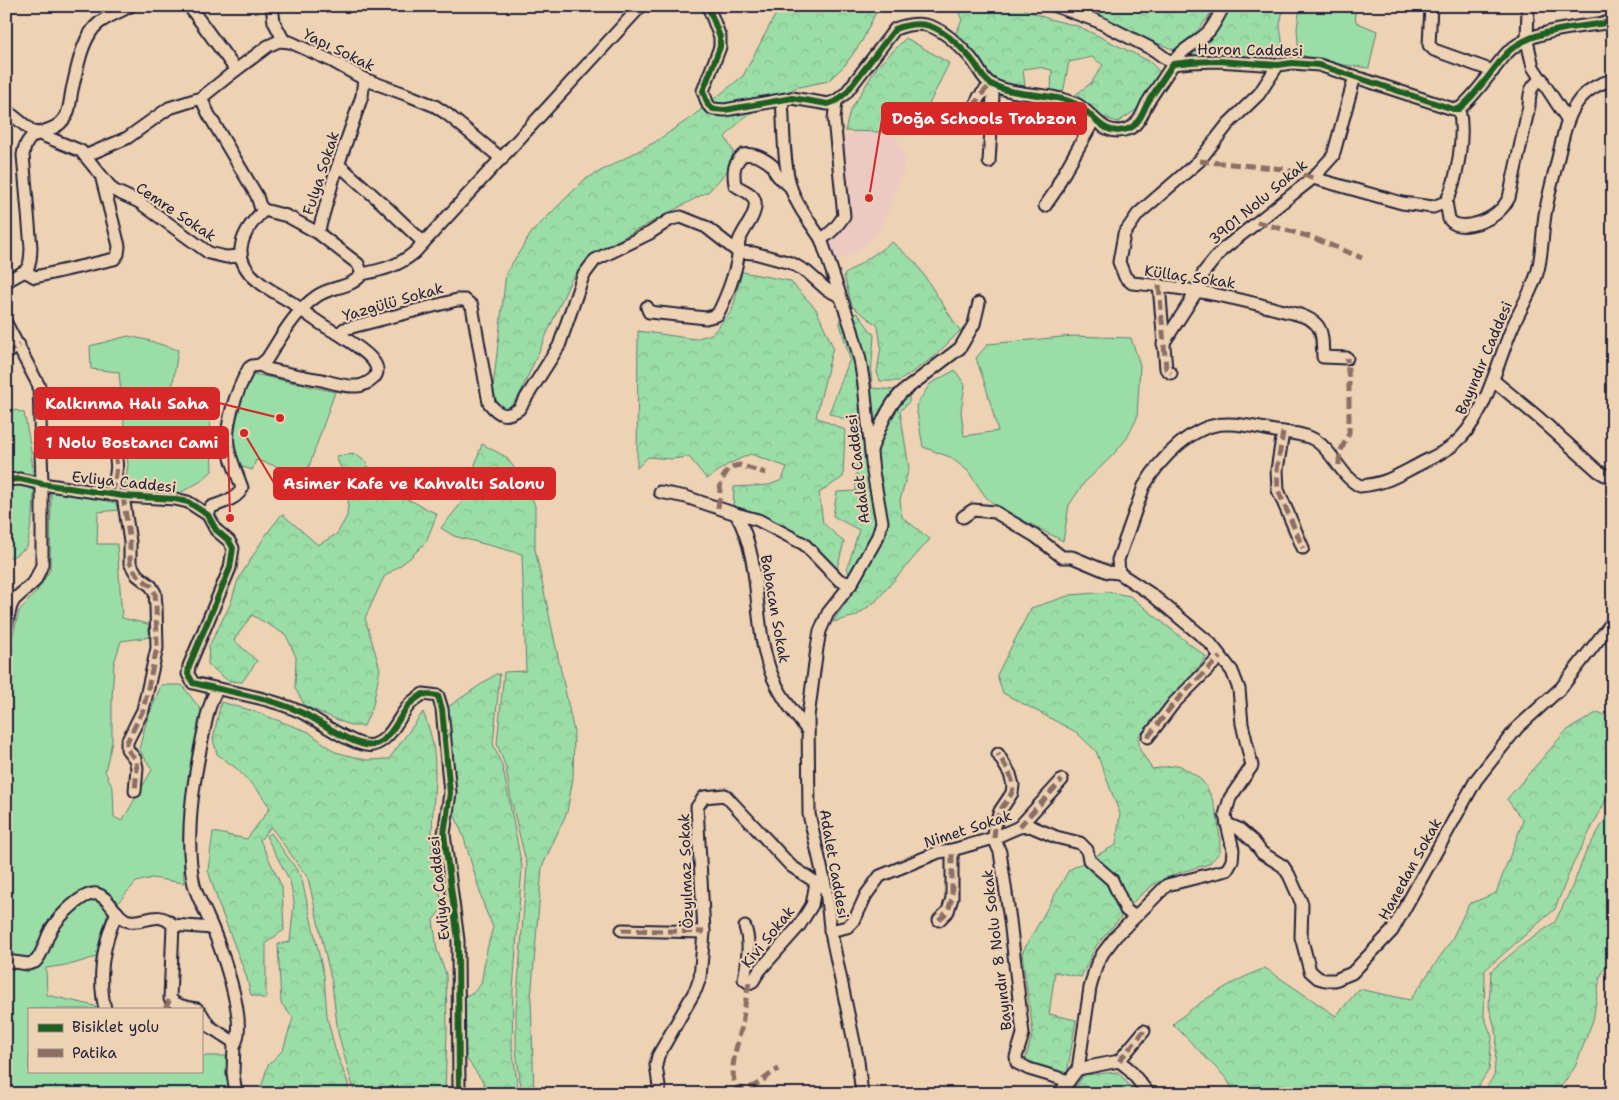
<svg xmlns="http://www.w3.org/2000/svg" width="1619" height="1100" viewBox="0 0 1619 1100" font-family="'Shantell Sans',sans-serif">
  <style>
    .built { fill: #eacac1 }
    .green { fill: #9bdda7; stroke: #5e8071 }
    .forest { fill: url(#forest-crowns); stroke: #5e8071 }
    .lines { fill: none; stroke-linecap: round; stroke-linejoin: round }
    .minor-casing { stroke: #22223b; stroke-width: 15 }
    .minor { stroke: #edd2b4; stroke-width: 11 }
    .quiet { stroke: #8d6e63; stroke-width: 5; stroke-dasharray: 10 5; stroke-linecap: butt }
    .cycleway-casing { stroke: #edd2b4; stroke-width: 9 }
    .cycleway { stroke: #1b5e20; stroke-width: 6 }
    .labels { text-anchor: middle; stroke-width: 4.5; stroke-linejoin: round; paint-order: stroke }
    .street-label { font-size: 15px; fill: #22223b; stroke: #edd2b4 }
    .leader { fill: none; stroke: #d62828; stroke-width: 2 }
    .callout-dot { fill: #d62828; stroke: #edd2b4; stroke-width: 2 }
    .callout { fill: #d62828; stroke: #d62828; stroke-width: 2 }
    .callout-label { font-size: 16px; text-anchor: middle; font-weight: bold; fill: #fff }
  </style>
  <defs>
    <pattern id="forest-crowns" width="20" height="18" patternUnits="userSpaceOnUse" patternTransform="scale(1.25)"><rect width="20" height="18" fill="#9bdda7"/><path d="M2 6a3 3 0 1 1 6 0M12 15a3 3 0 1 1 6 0" fill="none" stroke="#85bd91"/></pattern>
  </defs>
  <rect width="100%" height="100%" fill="#edd2b4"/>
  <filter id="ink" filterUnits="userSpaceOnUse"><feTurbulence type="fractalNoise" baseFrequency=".02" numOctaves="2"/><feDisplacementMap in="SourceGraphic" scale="10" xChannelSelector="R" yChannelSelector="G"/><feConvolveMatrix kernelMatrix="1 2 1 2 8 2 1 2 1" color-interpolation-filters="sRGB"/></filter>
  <g filter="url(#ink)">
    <polygon class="built" points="869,115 892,129 906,158 903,173 880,231 859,251 833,261 825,240 846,212 840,145"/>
    <g class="green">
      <polygon points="1300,6 1354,6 1356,22 1377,31 1369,68 1322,62 1299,54 1297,29"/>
      <polygon points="128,336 147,340 178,350 172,389 205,396 210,415 212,471 201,481 180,493 124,490 128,465 119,372 91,369 90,346"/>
      <polygon points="1073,336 1131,338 1140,365 1137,418 1127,438 1112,456 1084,483 1069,505 1063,541 996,506 985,496 968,471 950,457 923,447 916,406 930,384 955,370 965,385 961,411 964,436 998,431 986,387 976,358 988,344"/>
      <polygon points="250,373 335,392 306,475 256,460 252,470 237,465 233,426 236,411"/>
      <path d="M6,407L24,413C31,445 36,480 33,513C31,524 29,536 27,547L14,556L6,558Z"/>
      <polygon points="51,491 115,501 118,510 98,512 97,544 117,544 122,618 148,624 150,637 121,641 114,663 112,698 112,742 105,771 113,789 114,817 122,821 152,770 139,749 146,723 161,685 182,685 201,710 191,765 183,837 184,883 152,878 136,882 107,915 96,957 73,964 46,968 47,995 95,1006 96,1009 29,1009 29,1071 201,1071 201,1056 226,1056 228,1094 6,1094 6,689 9,651 19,611 37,591 50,570"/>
    </g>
    <g class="forest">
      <polygon points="780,6 882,6 875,14 862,41 845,65 828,81 795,88 744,117 725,137 733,151 731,167 709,191 609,245 587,261 571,280 519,396 505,411 496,401 493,388 506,273 532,232 584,180 655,142 693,116 743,76"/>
      <polygon points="956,6 1024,6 1024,9 1049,19 1078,26 1149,61 1162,74 1136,110 1118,122 1089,113 1074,96 1091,83 1103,65 1092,57 1069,62 1063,93 1051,93 1052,70 1038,67 1023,69 1025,87 999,83 953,39 962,20"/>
      <path d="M1078,6H1215C1204,25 1192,38 1175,50L1078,12Z"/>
      <polygon points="1232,6 1284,6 1280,24 1284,57 1187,58 1201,48"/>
      <polygon points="906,38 949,63 915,133 845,131 850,111 877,67"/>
      <polygon points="892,242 916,263 960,331 933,358 899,381 880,381 877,372 881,347 878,326 852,306 844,275"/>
      <polygon points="742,272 790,281 816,309 833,347 816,417 845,430 843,477 819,493 823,523 844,542 835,576 782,526 733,509 734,487 769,485 782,480 787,467 750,454 727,465 707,479 689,457 671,459 648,457 637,468 638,331 695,339 712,334 732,311"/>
      <polygon points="857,313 874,335 871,374 872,388 909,391 909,402 900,411 909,468 900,500 902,517 930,539 876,601 856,616 833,622 853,591 853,582 847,569 859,530 833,516 837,492 856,491 857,424 829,413 850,359 839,320"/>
      <polygon points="482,444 506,457 528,486 535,506 535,549 574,732 573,778 567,812 542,867 531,999 534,1094 522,1094 516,1051 516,1009 527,866 511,800 506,768 497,744 504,672 526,671 522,554 454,536 441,528 463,501"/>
      <polygon points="355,454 366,462 378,484 437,514 426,542 410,558 384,577 365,618 380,669 373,705 364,726 352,726 305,706 295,688 296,657 286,635 252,615 234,640 257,661 242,682 228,681 208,664 209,646 230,605 238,580 265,536 282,514 318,545 337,534 347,516 349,495 345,478 336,456"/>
      <path d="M1108,592L1130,596L1187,642L1207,657L1138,737L1140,750L1152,769L1179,765C1186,770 1196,774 1202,781C1217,799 1220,829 1220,852L1209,864L1178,873L1153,885L1136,899L1096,946L1081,977L1055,972L1049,1014L1076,1020L1067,1074L1025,1061L1033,1032L1022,953L1069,870L1116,845L1120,814L1096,751L1076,732L1003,693L997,675L1031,608L1071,595Z"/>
      <polygon points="496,674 500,674 493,744 503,768 522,867 513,990 512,1047 519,1094 484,1094 484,1083 466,1058 464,996 473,993 481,984 487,949 493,927 485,909 464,838 453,811 453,767 448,707"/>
      <path d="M221,702L250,710L309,732L335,752L366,760L389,759L423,712C443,759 432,790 432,838C431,861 438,885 443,907L433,920L437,950L446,974L447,1030L445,1094H355L338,1033L332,983L308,878L271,827L260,840L282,887L284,930L266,943V999L251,995L246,975L219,905L208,870L213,832L247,839L270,808L261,794L237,769L217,754L213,739Z"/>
      <path d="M1598,712L1613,719V797L1606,800L1572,866L1555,909L1485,970L1484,1016L1492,1037L1489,1070L1473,1094H1235L1227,1079L1173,1024C1200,1001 1232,981 1265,968L1336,1016L1359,989L1410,1000L1451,941L1469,904L1496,893L1523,821L1507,799L1566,731Z"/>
      <polygon points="1613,806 1613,956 1600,977 1593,1020 1575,1067 1556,1094 1482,1094 1494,1076 1497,1035 1489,1007 1491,971 1521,946 1555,922 1573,885 1586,852"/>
      <polygon points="271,833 301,876 324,976 327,1016 335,1049 348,1083 348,1094 329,1094 316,1088 305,1094 259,1094 268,1065 283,1050 293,1018 281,1003 278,944 290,942 294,902 290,881 266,836"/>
      <polygon points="1118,1072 1136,1094 1070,1094 1084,1075"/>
    </g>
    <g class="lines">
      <g class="minor-casing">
        <g id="minor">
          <polyline points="189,6 236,70"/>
          <polyline points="272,6 274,22 284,41"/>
          <path d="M708,6L720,37V47L703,91L708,105L713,109L725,110L792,98L828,104L836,101L846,93L895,29C921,19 937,25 957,44C964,51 972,58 977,67C981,73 984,80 991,84C1015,97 1050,92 1076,104C1094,113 1102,138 1128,129C1131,128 1135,125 1137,122C1142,117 1144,109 1148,102C1156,89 1165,77 1173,64L1191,62L1217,61L1278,65L1292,63L1319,65L1453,109H1459C1478,93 1491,71 1507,53C1530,29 1581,27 1613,22"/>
          <path d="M1055,6L1097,21L1154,50L1173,64C1179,50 1198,43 1209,31C1215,24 1219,14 1224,6"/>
          <polyline points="1431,6 1429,45 1434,50 1493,71"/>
          <polyline points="1528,6 1527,41 1533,67 1567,119"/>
          <path d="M1278,65L1259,94L1228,124L1199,161L1138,214L1124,234L1119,262L1125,277L1132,283C1182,287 1229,296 1276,309C1290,313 1306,314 1316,324C1324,332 1322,346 1323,357L1347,358"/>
          <polyline points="201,98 209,115 257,196 260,206 264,210 287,216 318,233"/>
          <path d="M782,100C784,128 783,158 790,185C796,205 810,222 821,239"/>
          <path d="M836,101L834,119L844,216C837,226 832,233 821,239L852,330L860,360L864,385L873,472L882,522L878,536L851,584L828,613L820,631L817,648L808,717L809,814L826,889L830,928L858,1061L862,1094"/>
          <polyline points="6,110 32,131 81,151 113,190 139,202 209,253 226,257 240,256"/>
          <polyline points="967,121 979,97 991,84"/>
          <polyline points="85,156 127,138 169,108 201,98 236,70 268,46 279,41 290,42 332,61 364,79 405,94 435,106 447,114 502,159"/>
          <polyline points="989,162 993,96 991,84"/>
          <polyline points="339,165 383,204 423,242"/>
          <polyline points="1313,178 1402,203 1433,207 1446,202"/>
          <path d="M1446,202L1449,219C1451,221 1452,223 1455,224C1468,229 1490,220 1499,211C1503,208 1506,203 1509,198L1529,106C1530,92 1529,87 1542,79"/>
          <path d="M1446,202C1458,179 1465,134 1459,109"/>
          <polyline points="1045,206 1056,190 1059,182 1090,127 1093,119"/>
          <path d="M264,210C241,232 229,258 258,281C268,290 280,295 291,302C307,314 321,326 339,334"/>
          <polyline points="26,272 35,277 114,259 118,254 119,246 102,179"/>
          <path d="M362,274C382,270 399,266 415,252L641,6"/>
          <path d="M6,282C26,268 30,276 31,248L23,155C27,125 51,137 64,119C70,112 70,100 72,90C77,70 82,36 99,23C108,16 120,12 130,6"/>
          <polyline points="1159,285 1166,369 1171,373"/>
          <path d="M647,307L649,312L706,318L717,315C725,301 736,272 738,256C739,251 738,246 739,241C743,229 757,216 755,202C754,193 741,190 735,185C733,172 733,164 743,155C755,153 764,158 773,166C775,176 782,180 790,186"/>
          <polyline points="6,323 39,386 42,484 42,565 35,581 14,600 11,606 6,626"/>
          <polyline points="1163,344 1197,291 1204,272 1222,250 1313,178 1333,156 1355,76"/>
          <polyline points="6,354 19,345"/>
          <path d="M260,365L268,369C286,373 304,377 322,380C333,383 345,387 357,386C362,386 370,382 374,378C388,362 349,342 339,334L344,329L457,300H465L472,306L489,403C499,416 506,418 519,409L559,346L583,276L595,260L650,233L671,219L681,217L706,227L738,252L754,253L791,263L807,272L826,289L840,296"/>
          <polyline points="1493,380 1539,418 1598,471 1605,475 1613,475"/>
          <polyline points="1283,432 1277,470 1278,490 1303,548"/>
          <path d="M110,440C120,465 117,469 112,495"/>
          <path d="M871,450C879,430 886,409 901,393L960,348L974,324L979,303"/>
          <path d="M6,480L20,479L42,484L123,496L175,499L188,502L208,515L216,530L229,541L233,548L230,568L189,666L188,674L193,683C229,692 274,698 307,715C322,723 358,749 373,745C392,740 398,716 411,703C414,700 419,697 423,694L438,696L442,709L450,793L444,834L458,940L459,1094"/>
          <path d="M660,492L686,497L736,514C763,561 752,620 770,670C778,693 793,712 808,731"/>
          <polyline points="123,496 130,542 130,563 137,575 151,586 155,593 156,606 157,648 143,710 127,742 127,749 135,759 137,768 135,791"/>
          <polyline points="736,514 758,520 804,544 839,580 851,584"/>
          <path d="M208,515L211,507C221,503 238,499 242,488C238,476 232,463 229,451C223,426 237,390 249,368L252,366L260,365L267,359C281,337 295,311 317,296C331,286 351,289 362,274L358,264L318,233L334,177L362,96L364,79"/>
          <polyline points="963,517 973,510 995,512 1035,536 1062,557 1072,557 1108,572 1119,573 1151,594 1210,643 1232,671 1239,689 1242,724 1252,766 1230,798 1225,815 1233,850 1232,861 1227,870 1167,885 1116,936 1103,953 1096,966 1090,988 1078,1069 1059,1094"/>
          <path d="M1119,573L1118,560L1144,486C1160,459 1192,424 1226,424C1242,423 1259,428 1275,431C1288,433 1304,433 1315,440C1334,452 1340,476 1360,486C1384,484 1395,477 1416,466C1428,459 1442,454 1453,445C1485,420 1496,365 1512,328C1520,309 1533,290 1538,270C1543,250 1542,229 1546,209C1549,192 1554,175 1558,158C1566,123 1572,89 1613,80"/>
          <path d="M217,689C208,705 206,722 202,740C193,784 185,835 193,880C195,894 203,905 208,918C219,941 250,1026 234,1045"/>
          <polyline points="1148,737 1174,703 1220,657"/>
          <polyline points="998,754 1010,774 1013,785 1012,793 1000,811 995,825 994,838 1000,852 1010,920 1023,1034 1016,1057 1017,1063 1029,1069 1069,1081"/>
          <polyline points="1227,824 1239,829 1253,841 1262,853 1283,866 1289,875 1302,904 1301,937 1310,971 1318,978 1325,980 1335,980 1352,973 1392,931 1476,780 1517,728 1561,688 1613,621"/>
          <polyline points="1019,827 1062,780"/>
          <polyline points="939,920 948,911 952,898 952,850"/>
          <polyline points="173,925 212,928"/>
          <path d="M745,927C751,944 747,963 744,979L749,983L753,981L760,970L799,926L812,905L816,882"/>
          <polyline points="622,930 704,932"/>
          <polyline points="830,931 847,927 855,919 866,895 880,876 939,852 952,850 994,838 1019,827 1030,826 1056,837 1080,843 1087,850 1089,860 1112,880 1126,910 1135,917"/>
          <path d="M6,961L28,964L35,962C44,953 45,939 52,928C59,917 83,891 97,894C111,898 115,918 129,921C146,924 157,909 173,925L170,999C179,1007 186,1007 197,1009"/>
          <path d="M105,1009C97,976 104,942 117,912"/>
          <polyline points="201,1013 209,1026 232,1041 234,1045 233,1073 236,1094"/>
          <polyline points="1119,1061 1144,1031"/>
          <polyline points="1078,1069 1119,1061 1128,1068 1149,1094"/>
          <polyline points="660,1094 656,1065 658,1056 696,989 700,978 704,932 697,807 704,797 725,795 791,866 826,889"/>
        </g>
      </g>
      <use href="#minor" class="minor"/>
      <g class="quiet">
        <polyline points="967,121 979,97 991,84"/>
        <polyline points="1199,161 1284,169 1313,178"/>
        <polyline points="1257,222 1311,237 1362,258"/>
        <polyline points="1159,285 1166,369 1171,373"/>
        <polyline points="6,354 19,345"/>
        <polyline points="1283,432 1277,470 1278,490 1303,548"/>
        <path d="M110,440C120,465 117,469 112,495"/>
        <path d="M1339,465C1339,460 1339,454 1342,448C1344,443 1347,439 1349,433V383L1347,358"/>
        <polyline points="123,496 130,542 130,563 137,575 151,586 155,593 156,606 157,648 143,710 127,742 127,749 135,759 137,768 135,791"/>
        <polyline points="718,508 721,481 729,468 739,465 766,473"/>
        <polyline points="1612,622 1613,623"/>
        <polyline points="1148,737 1174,703 1220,657"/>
        <polyline points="1019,827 1062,780"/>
        <path d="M994,838C995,829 995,820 1000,811C1004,803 1013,796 1013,787C1013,776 1004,764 998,754"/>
        <polyline points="939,920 948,911 952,898 952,850"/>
        <polyline points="622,930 704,932"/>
        <path d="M749,983C746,997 744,1011 742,1025C738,1045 728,1067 736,1087C752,1094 765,1076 779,1069"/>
        <polyline points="165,1009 170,999"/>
        <polyline points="1119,1061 1144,1031"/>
      </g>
      <g class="cycleway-casing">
        <g id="cycleway">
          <path d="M708,6L720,37V47L703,91L708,105L713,109L725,110L792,98L828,104L836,101L846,93L895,29C921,19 937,25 957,44C964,51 972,58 977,67C981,73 984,80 991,84C1015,97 1050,92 1076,104C1094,113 1102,138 1128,129C1131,128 1135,125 1137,122C1142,117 1144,109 1148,102C1156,89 1165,77 1173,64L1191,62L1217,61L1278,65L1292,63L1319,65L1453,109H1459C1478,93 1491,71 1507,53C1530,29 1581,27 1613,22"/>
          <path d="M6,480L20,479L42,484L123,496L175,499L188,502L208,515L216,530L229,541L233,548L230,568L189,666L188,674L193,683C229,692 274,698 307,715C322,723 358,749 373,745C392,740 398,716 411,703C414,700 419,697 423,694L438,696L442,709L450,793L444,834L458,940L459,1094"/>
        </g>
      </g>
      <use href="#cycleway" class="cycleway"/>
    </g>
  </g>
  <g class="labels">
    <g class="street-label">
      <text transform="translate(339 50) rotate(26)" y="5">Yapı Sokak</text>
      <text transform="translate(1250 50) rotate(1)" y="5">Horon Caddesi</text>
      <text transform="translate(321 173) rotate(-72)" y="5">Fulya Sokak</text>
      <text transform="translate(1258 202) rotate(-40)" y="5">3901 Nolu Sokak</text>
      <text transform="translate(176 212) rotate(34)" y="5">Cemre Sokak</text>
      <text transform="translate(1190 277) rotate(8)" y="5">Küllaç Sokak</text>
      <text transform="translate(393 302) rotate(-16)" y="5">Yazgülü Sokak</text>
      <text transform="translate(1484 358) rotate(-67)" y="5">Bayındır Caddesi</text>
      <text transform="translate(858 469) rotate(-97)" y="5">Adalet Caddesi</text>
      <text transform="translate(124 482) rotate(6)" y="5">Evliya Caddesi</text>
      <text transform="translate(775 609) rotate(80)" y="5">Babacan Sokak</text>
      <text transform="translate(968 829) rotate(-18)" y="5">Nimet Sokak</text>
      <text transform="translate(834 864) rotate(80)" y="5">Adalet Caddesi</text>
      <text transform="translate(1410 869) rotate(-61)" y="5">Hanedan Sokak</text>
      <text transform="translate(686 871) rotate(-92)" y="5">Özyılmaz Sokak</text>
      <text transform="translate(439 888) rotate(-96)" y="5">Evliya Caddesi</text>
      <text transform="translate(768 937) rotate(-51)" y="5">Kivi Sokak</text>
      <text transform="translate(997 950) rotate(-97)" y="5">Bayındır 8 Nolu Sokak</text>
    </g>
  </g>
  <path class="leader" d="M869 198L882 119M280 418L219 403M230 518L228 443M244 433L274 483"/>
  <g class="callout-dot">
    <circle cx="869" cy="198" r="5"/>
    <circle cx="280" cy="418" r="5"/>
    <circle cx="230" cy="518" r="5"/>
    <circle cx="244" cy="433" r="5"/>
  </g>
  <g class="callout">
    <rect x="882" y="103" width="204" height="31" rx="5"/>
    <rect x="35" y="388" width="184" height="31" rx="5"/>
    <rect x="35" y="427" width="193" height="31" rx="5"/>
    <rect x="274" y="468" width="281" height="31" rx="5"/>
  </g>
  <g class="callout-label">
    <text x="984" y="124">Doğa Schools Trabzon</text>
    <text x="127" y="409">Kalkınma Halı Saha</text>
    <text x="132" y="448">1 Nolu Bostancı Cami</text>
    <text x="414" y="489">Asimer Kafe ve Kahvaltı Salonu</text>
  </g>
  <rect width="1619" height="1100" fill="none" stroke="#edd2b4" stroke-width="25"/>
  <rect x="12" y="12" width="1594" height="1075" fill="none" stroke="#22223b" stroke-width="2" filter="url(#ink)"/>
  <rect x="28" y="1008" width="175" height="65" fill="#edd2b4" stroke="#9c8c84"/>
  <rect x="38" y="1024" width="25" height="8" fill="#1b5e20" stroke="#9c8c84"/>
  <text x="72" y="1032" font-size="15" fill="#22223b">Bisiklet yolu</text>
  <rect x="38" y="1049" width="25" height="8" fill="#8d6e63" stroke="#9c8c84"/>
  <text x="72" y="1058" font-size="15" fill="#22223b">Patika</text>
</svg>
